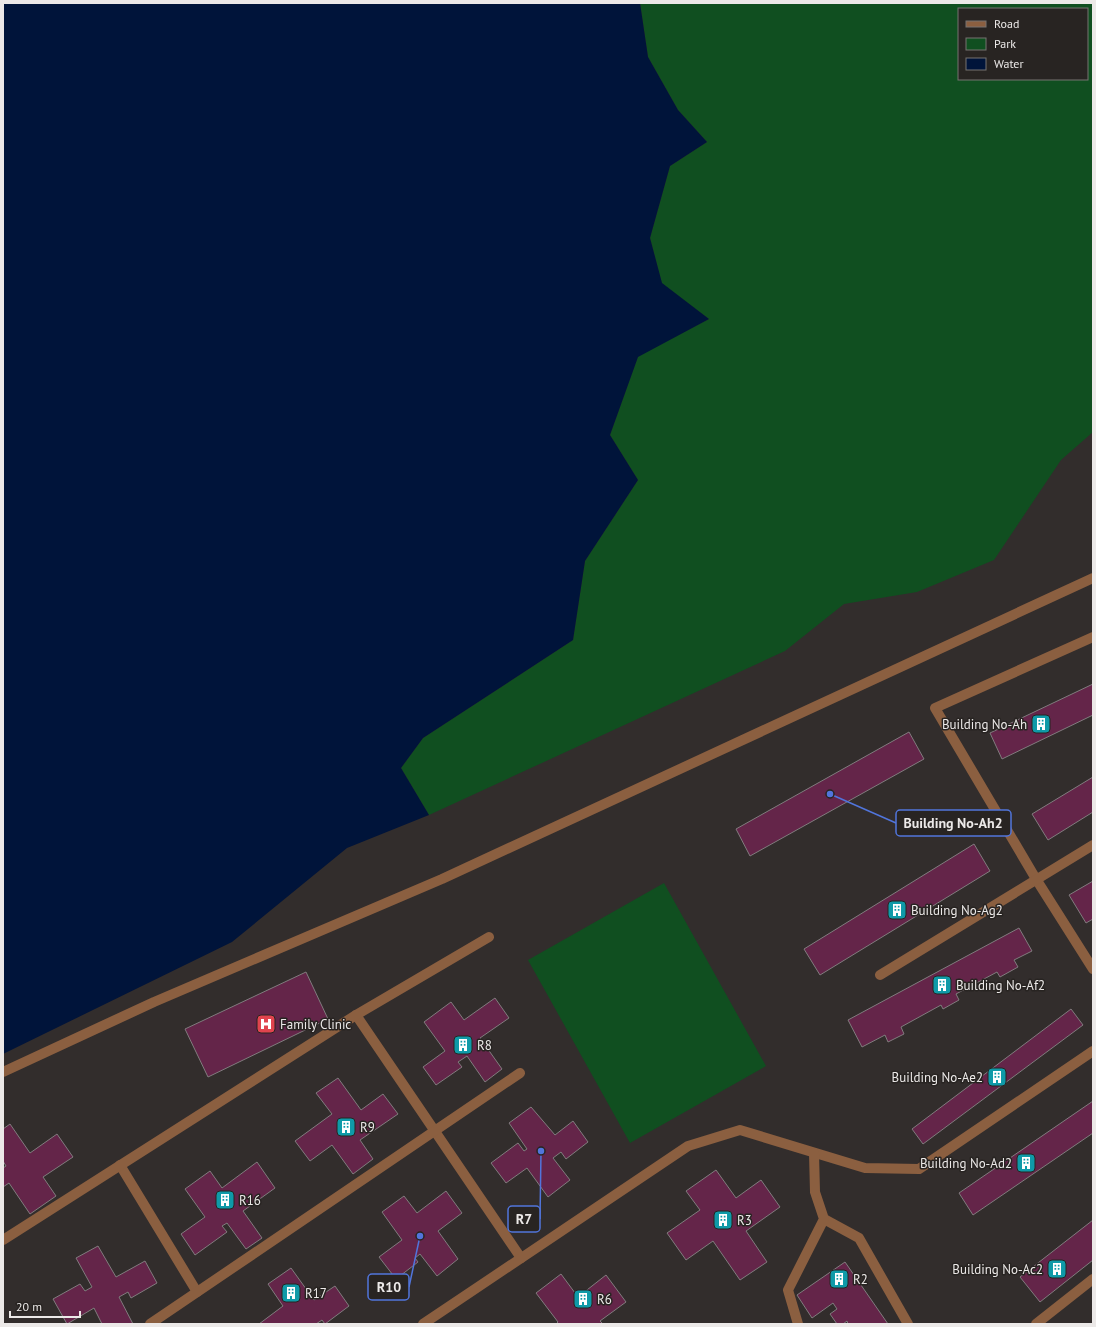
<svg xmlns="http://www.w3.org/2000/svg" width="1096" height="1327" viewBox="0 0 1096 1327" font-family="'PT Sans',sans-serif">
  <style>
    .green { fill: #104f20; fill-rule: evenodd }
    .water { fill: #00143a }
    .building { fill: #642549; stroke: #817c7e }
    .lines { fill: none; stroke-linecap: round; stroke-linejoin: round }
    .minor { stroke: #8b5f40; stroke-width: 10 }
    .labels { text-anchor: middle; stroke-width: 3; stroke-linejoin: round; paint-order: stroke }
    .poi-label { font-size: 13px; fill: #ece9e8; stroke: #282422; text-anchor: start }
    .leader { fill: none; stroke: #5175dc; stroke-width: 1.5 }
    .callout-dot { fill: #5175dc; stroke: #282422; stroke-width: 1.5 }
    .callout { fill: #282422; stroke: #5175dc; stroke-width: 1.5 }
    .callout-label { font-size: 14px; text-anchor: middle; font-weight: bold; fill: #ece9e8 }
  </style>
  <rect width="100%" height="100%" fill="#322d2c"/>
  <g class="green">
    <path d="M640,3H1093V432L1061,460L994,560L917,592L844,604L785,651L429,815L401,768L423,738L573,640L585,561L638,480L610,435L638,356L709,319L662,284L650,238L670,166L707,142L678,110L648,57ZM959,9H1087V79H959Z"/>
    <polygon points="664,883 766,1066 630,1143 528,960"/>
  </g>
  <polygon class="water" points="3,3 640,3 648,57 678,110 707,142 670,166 650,238 662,283 709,319 638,357 610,435 638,480 585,561 573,640 423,738 401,768 429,815 347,848 232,942 3,1054"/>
  <g class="building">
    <polygon points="1093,684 1093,715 1002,759 990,733"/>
    <polygon points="909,732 924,759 750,856 736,829"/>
    <polygon points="1093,777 1093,812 1048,840 1032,814"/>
    <polygon points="974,844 990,871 820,975 804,949"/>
    <polygon points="1093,881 1093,919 1086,923 1069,895"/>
    <polygon points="1019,928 1032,951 1014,960 1018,967 1000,977 997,972 956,994 959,1000 943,1009 941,1005 901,1027 904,1034 888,1042 885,1035 862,1047 848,1020"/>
    <polygon points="306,972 328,1019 208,1077 185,1029"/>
    <polygon points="495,998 509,1018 480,1038 502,1069 485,1082 467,1056 458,1062 462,1067 436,1085 423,1067 445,1051 424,1022 451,1002 464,1020"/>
    <polygon points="1071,1009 1083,1025 923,1144 912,1129"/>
    <polygon points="338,1078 361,1110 383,1094 398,1114 360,1140 373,1159 353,1174 332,1145 310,1161 295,1141 332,1114 316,1093"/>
    <polygon points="1093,1101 1093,1133 973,1215 959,1193"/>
    <polygon points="531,1107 555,1135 573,1121 588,1142 566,1159 561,1152 553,1158 570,1180 548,1197 527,1168 506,1183 491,1163 518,1143 524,1151 527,1149 509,1123"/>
    <polygon points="10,1124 30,1153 57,1134 73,1157 43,1177 56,1196 30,1214 9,1183 3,1187 3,1168 6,1166 3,1161 3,1129"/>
    <polygon points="257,1162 275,1188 243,1211 262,1238 246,1249 227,1223 222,1226 227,1232 195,1255 181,1234 205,1217 185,1189 210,1171 222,1188"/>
    <polygon points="716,1170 736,1198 761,1180 780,1207 746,1231 767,1262 740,1280 713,1241 686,1260 667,1233 700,1210 686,1191"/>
    <polygon points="446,1191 462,1213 438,1231 458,1259 437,1276 420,1254 415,1258 418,1262 396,1279 379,1257 402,1240 382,1212 404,1196 417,1213"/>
    <polygon points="1093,1220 1093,1260 1040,1302 1020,1277"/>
    <polygon points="98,1246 116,1277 145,1261 157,1283 131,1298 128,1292 119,1297 133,1324 102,1324 94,1308 67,1324 53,1299 80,1284 85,1291 92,1287 76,1258"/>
    <polygon points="845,1262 888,1324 848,1324 847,1321 843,1324 837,1324 830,1314 837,1309 833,1303 812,1318 797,1295"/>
    <polygon points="291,1268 314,1300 335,1286 349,1306 325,1324 322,1320 316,1324 259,1324 283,1306 268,1284"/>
    <polygon points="561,1274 578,1297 606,1275 626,1302 600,1321 603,1324 556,1324 558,1322 536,1293"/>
  </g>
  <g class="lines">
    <g class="minor">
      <polyline points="1093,637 935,708 1036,879 1093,969"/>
      <polyline points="880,975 1093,845"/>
      <polyline points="356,1015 521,1258"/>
      <polyline points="3,1072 154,1002 442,879 1093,578"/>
      <polyline points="120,1165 197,1292"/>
      <polyline points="824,1219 859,1238 908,1324"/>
      <polyline points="3,1240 356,1015 489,937"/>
      <polyline points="150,1324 520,1073"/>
      <polyline points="423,1324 688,1146 740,1130 865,1168 919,1169 1093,1051"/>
      <polyline points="798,1324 788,1290 824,1219 815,1192 814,1153"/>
      <polyline points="1036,1324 1093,1279"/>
    </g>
  </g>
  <defs>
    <g id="building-square" transform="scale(1)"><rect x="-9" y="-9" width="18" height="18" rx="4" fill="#0f9aa8" stroke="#282422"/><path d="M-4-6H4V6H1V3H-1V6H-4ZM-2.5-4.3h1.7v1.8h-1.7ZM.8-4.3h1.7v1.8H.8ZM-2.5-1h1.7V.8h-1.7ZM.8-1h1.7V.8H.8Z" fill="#fff"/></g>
    <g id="hospital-square" transform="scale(1)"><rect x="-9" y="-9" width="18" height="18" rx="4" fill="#e0444e" stroke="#282422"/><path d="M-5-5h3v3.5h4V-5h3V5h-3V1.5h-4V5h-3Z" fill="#fff"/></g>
  </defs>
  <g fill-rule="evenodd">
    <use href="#building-square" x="1041" y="724"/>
    <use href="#building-square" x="897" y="910"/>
    <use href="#building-square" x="942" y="985"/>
    <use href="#hospital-square" x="266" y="1024"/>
    <use href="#building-square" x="463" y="1045"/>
    <use href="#building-square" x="997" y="1077"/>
    <use href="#building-square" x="346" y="1127"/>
    <use href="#building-square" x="1026" y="1163"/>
    <use href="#building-square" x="225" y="1200"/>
    <use href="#building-square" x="723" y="1220"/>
    <use href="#building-square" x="1057" y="1269"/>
    <use href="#building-square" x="839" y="1279"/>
    <use href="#building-square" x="291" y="1293"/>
    <use href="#building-square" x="583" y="1299"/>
  </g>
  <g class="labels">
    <g class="poi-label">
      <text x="1027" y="729" text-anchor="end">Building No-Ah</text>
      <text x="911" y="915">Building No-Ag2</text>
      <text x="956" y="990">Building No-Af2</text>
      <text x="280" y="1029">Family Clinic</text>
      <text x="477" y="1050">R8</text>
      <text x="983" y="1082" text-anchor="end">Building No-Ae2</text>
      <text x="360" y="1132">R9</text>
      <text x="1012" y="1168" text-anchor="end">Building No-Ad2</text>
      <text x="239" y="1205">R16</text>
      <text x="737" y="1225">R3</text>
      <text x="1043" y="1274" text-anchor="end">Building No-Ac2</text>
      <text x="853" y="1284">R2</text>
      <text x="305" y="1298">R17</text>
      <text x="597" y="1304">R6</text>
    </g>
  </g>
  <path class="leader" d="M830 794L896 823M541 1151L540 1219M420 1236L409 1287"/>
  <g class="callout-dot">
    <circle cx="830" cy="794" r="4"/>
    <circle cx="541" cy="1151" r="4"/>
    <circle cx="420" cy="1236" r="4"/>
  </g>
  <g class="callout">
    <rect x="896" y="810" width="115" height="26" rx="4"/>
    <rect x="508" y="1206" width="32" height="26" rx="4"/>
    <rect x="368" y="1274" width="41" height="26" rx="4"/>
  </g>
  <g class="callout-label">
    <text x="953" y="828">Building No-Ah2</text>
    <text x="524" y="1224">R7</text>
    <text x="389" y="1292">R10</text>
  </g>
  <rect width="1096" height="1327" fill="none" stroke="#ece9e8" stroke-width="8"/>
  <rect x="958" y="8" width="130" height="72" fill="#282422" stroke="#767371"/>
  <rect x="966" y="21" width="20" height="6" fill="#8b5f40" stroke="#767371"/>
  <text x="994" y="28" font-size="12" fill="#ece9e8">Road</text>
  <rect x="966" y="38" width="20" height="12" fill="#104f20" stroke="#767371"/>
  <text x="994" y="48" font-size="12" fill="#ece9e8">Park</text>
  <rect x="966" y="58" width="20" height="12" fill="#00143a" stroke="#767371"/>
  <text x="994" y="68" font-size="12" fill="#ece9e8">Water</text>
  <path d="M10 1311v6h70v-6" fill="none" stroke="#ece9e8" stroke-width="2"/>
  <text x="16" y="1311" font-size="12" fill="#ece9e8" stroke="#282422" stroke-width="3" paint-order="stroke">20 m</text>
</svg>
